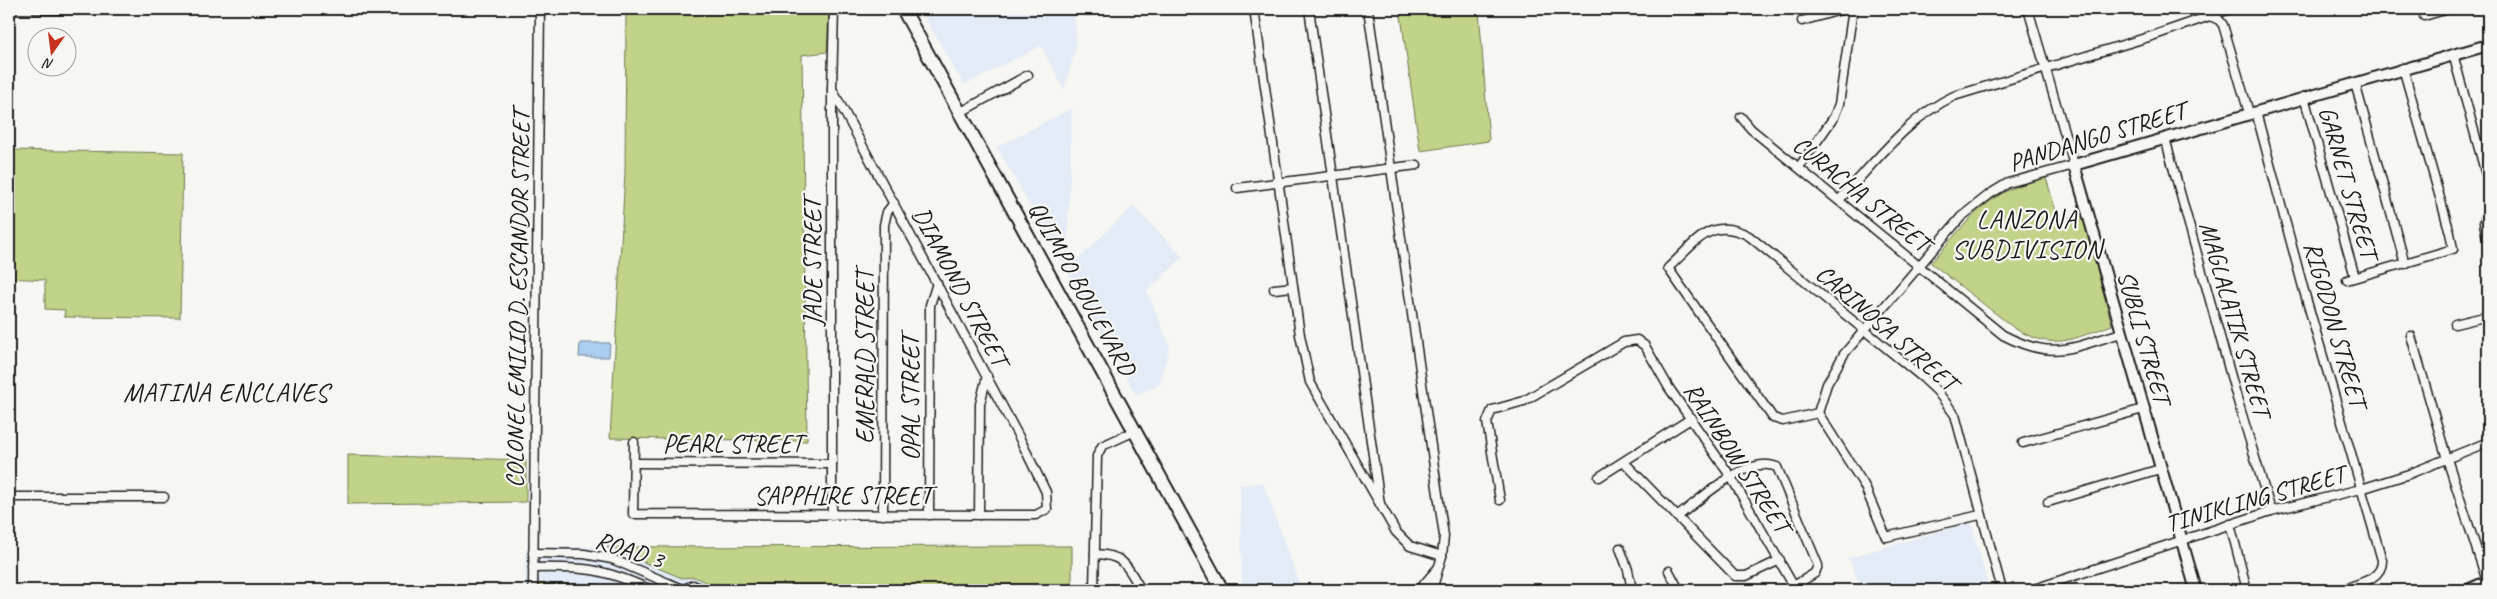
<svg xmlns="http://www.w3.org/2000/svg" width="2497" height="599" viewBox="0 0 2497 599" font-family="Caveat,sans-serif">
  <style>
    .built { fill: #e3ebf6 }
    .green { fill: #c1d388; stroke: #6e7852 }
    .water { fill: #aacdf0; stroke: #71869b }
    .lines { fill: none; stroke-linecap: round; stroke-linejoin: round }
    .minor-casing { stroke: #1c1c1c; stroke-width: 11 }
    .tertiary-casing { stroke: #1c1c1c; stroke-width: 14 }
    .primary-casing { stroke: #1c1c1c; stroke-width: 16 }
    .minor { stroke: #f6f6f2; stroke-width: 8 }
    .tertiary { stroke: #f6f6f2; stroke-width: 10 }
    .primary { stroke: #f6f6f2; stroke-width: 12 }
    .labels { text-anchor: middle; stroke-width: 4.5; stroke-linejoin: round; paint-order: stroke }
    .street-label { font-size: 25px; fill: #1c1c1c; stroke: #f6f6f2 }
    .neighbourhood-label { font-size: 26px; letter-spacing: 1px; fill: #1c1c1c; stroke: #f6f6f2 }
  </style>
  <rect width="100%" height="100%" fill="#f6f6f2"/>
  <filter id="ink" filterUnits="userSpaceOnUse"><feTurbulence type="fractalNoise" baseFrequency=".02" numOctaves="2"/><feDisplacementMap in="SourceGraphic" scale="10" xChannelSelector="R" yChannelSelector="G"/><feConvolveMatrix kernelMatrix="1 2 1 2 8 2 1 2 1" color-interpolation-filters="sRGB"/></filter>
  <g filter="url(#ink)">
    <g class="built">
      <polygon points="920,9 1075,9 1076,47 1064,90 1041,46 964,85"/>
      <polygon points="1072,108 1067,270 1133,206 1183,257 1147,291 1170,346 1159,385 1136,395 997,147"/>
      <polygon points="1263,483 1302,590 1246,590 1242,583 1240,485"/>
      <polygon points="1971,522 1989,590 1863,590 1848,558"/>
      <polygon points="1072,546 1072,590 525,590 526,547"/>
    </g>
    <g class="green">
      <polygon points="626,9 829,9 827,52 802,55 807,441 610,438 625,173"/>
      <polygon points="1400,9 1479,10 1489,141 1420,151"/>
      <polygon points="9,150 183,153 180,318 64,317 65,310 45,309 45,280 9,278"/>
      <path d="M2046,178L2059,221L2082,213L2112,325C2072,339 2054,352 2014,328L1931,263C1955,236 1978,203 2013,188C2023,183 2035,181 2046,178Z"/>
      <polygon points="348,455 526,460 526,502 348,504"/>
      <path d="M1072,546V590H886C876,579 863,580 851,586L710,584L694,577L682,578L607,547Z"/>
      <polygon points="538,584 597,584 618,590 538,590"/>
    </g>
    <polygon class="water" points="580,343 610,343 609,357 579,357"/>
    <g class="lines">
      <g class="minor-casing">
        <g id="minor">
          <polyline points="9,9 112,10"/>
          <polyline points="1254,9 1300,335 1310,382 1396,532 1410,546 1442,556"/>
          <polyline points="1309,9 1380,504"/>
          <polyline points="1368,9 1444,536 1442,556 1432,590"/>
          <polyline points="2210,16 2219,20 2223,25 2249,113"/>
          <polyline points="2424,16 2448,9"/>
          <polyline points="1802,21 1844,9"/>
          <polyline points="2453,54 2488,182"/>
          <polyline points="2355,83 2405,264"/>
          <polyline points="2304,97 2355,277"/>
          <polyline points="961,112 1028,75"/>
          <path d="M2256,112L2304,291L2382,560C2383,580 2356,584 2341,590"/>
          <path d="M1741,117L1751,129L2003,335C2053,361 2071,348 2121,333"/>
          <polyline points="2165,138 2237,398 2271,511"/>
          <polyline points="1799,167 1834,117 1839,104 1853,9"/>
          <polyline points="1237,188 1417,165"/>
          <path d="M1839,200C1874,164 1908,117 1954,96L2152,36L2230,9"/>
          <polyline points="2488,212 2484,223 2488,242"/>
          <polyline points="2347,280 2453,249 2450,233 2403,68"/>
          <polyline points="1274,289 1293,287"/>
          <polyline points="2455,324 2488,316"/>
          <polyline points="2411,336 2447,459 2487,581"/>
          <path d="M1818,413L1783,421L1773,418L1668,268C1696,243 1710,215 1749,236L1923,378L1937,391L1955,415L2002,590"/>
          <polyline points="1818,413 1827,384 1844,354 1961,217 1990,194 2008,183 2074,165 2028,9"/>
          <polyline points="1818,413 1864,485 1886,537 1980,515"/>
          <polyline points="634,442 633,514 1036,515 1047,509 1046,492 1020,439 832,89"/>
          <polyline points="2023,443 2143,409"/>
          <polyline points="634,463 832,464"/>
          <polyline points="1625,463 1735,576 1746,576 1780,560"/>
          <polyline points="1599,477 1692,418"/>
          <polyline points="9,497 164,497"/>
          <polyline points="1500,500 1487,422 1492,410 1524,401 1624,342 1637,340 1645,346 1669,388 1731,477 1796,590"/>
          <polyline points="2048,502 2160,469"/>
          <polyline points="832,515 832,89 834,9"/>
          <polyline points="883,515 884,225 887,212 894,203"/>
          <polyline points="929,515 930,305 937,283"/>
          <polyline points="979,515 980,404 987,376"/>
          <path d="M1677,517C1700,500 1747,454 1777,467L1818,565L1815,573L1794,586"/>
          <polyline points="2230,524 2247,590"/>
          <polyline points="1620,548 1628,570 1632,590"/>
          <polyline points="533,553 584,554 612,559 682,589"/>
          <path d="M1095,554C1125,555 1127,566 1141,590"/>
          <path d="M533,568C585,567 603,568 651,590"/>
          <polyline points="1669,571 1679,590"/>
          <polyline points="533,590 540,9"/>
          <polyline points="682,590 693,585 703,590"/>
          <polyline points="861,590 873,590"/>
          <polyline points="1094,590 1097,456 1102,446 1135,431"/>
          <polyline points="1419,590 1437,569"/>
          <polyline points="2031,590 2271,511 2361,489 2409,474 2488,442"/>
        </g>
      </g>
      <g class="tertiary-casing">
        <g id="tertiary">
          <polyline points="2196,590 2074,165 2488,45"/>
          <polyline points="2468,590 2488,581"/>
        </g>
      </g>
      <g class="primary-casing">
        <polyline id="primary" points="903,9 1222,590"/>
      </g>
      <use href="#minor" class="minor"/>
      <use href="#tertiary" class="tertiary"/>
      <use href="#primary" class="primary"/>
    </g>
  </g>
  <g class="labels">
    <g class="street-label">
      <text transform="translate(2097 136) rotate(-17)" y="9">PANDANGO STREET</text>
      <text transform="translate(2349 182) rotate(74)" y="9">GARNET STREET</text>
      <text transform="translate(1862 193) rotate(39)" y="9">CURACHA STREET</text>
      <text transform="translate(812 262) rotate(-90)" y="9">JADE STREET</text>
      <text transform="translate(961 286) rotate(62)" y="9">DIAMOND STREET</text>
      <text transform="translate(1083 288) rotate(61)" y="9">QUIMPO BOULEVARD</text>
      <text transform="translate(517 299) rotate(-89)" y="9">COLONEL EMILIO D. ESCANDOR STREET</text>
      <text transform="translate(2236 319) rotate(74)" y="9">MAGLALATIK STREET</text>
      <text transform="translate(2336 324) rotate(74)" y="9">RIGODON STREET</text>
      <text transform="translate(1887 327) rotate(41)" y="9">CARINOSA STREET</text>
      <text transform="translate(2145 337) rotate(74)" y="9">SUBLI STREET</text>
      <text transform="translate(864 357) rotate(-90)" y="9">EMERALD STREET</text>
      <text transform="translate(910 398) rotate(-90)" y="9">OPAL STREET</text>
      <text x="733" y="452">PEARL STREET</text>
      <text transform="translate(1738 457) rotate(57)" y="9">RAINBOW STREET</text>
      <text x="843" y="504">SAPPHIRE STREET</text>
      <text transform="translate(2255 498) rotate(-16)" y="9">TINIKLING STREET</text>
      <text transform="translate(630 549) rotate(18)" y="9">ROAD 3</text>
    </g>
    <g class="neighbourhood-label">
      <text x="2027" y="228">LANZONA<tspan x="2027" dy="30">SUBDIVISION</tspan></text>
      <text x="226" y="401">MATINA ENCLAVES</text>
    </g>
  </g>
  <rect width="2497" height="599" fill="none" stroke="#f6f6f2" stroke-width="30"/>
  <rect x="15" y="15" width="2467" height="569" fill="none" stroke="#1c1c1c" stroke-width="2" filter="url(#ink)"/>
  <g transform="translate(52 52) rotate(194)"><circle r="24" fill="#f6f6f2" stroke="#9f9f9c"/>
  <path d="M0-4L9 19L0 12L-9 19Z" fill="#c8321e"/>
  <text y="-8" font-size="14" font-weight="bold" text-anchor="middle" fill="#1c1c1c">N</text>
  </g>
</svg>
